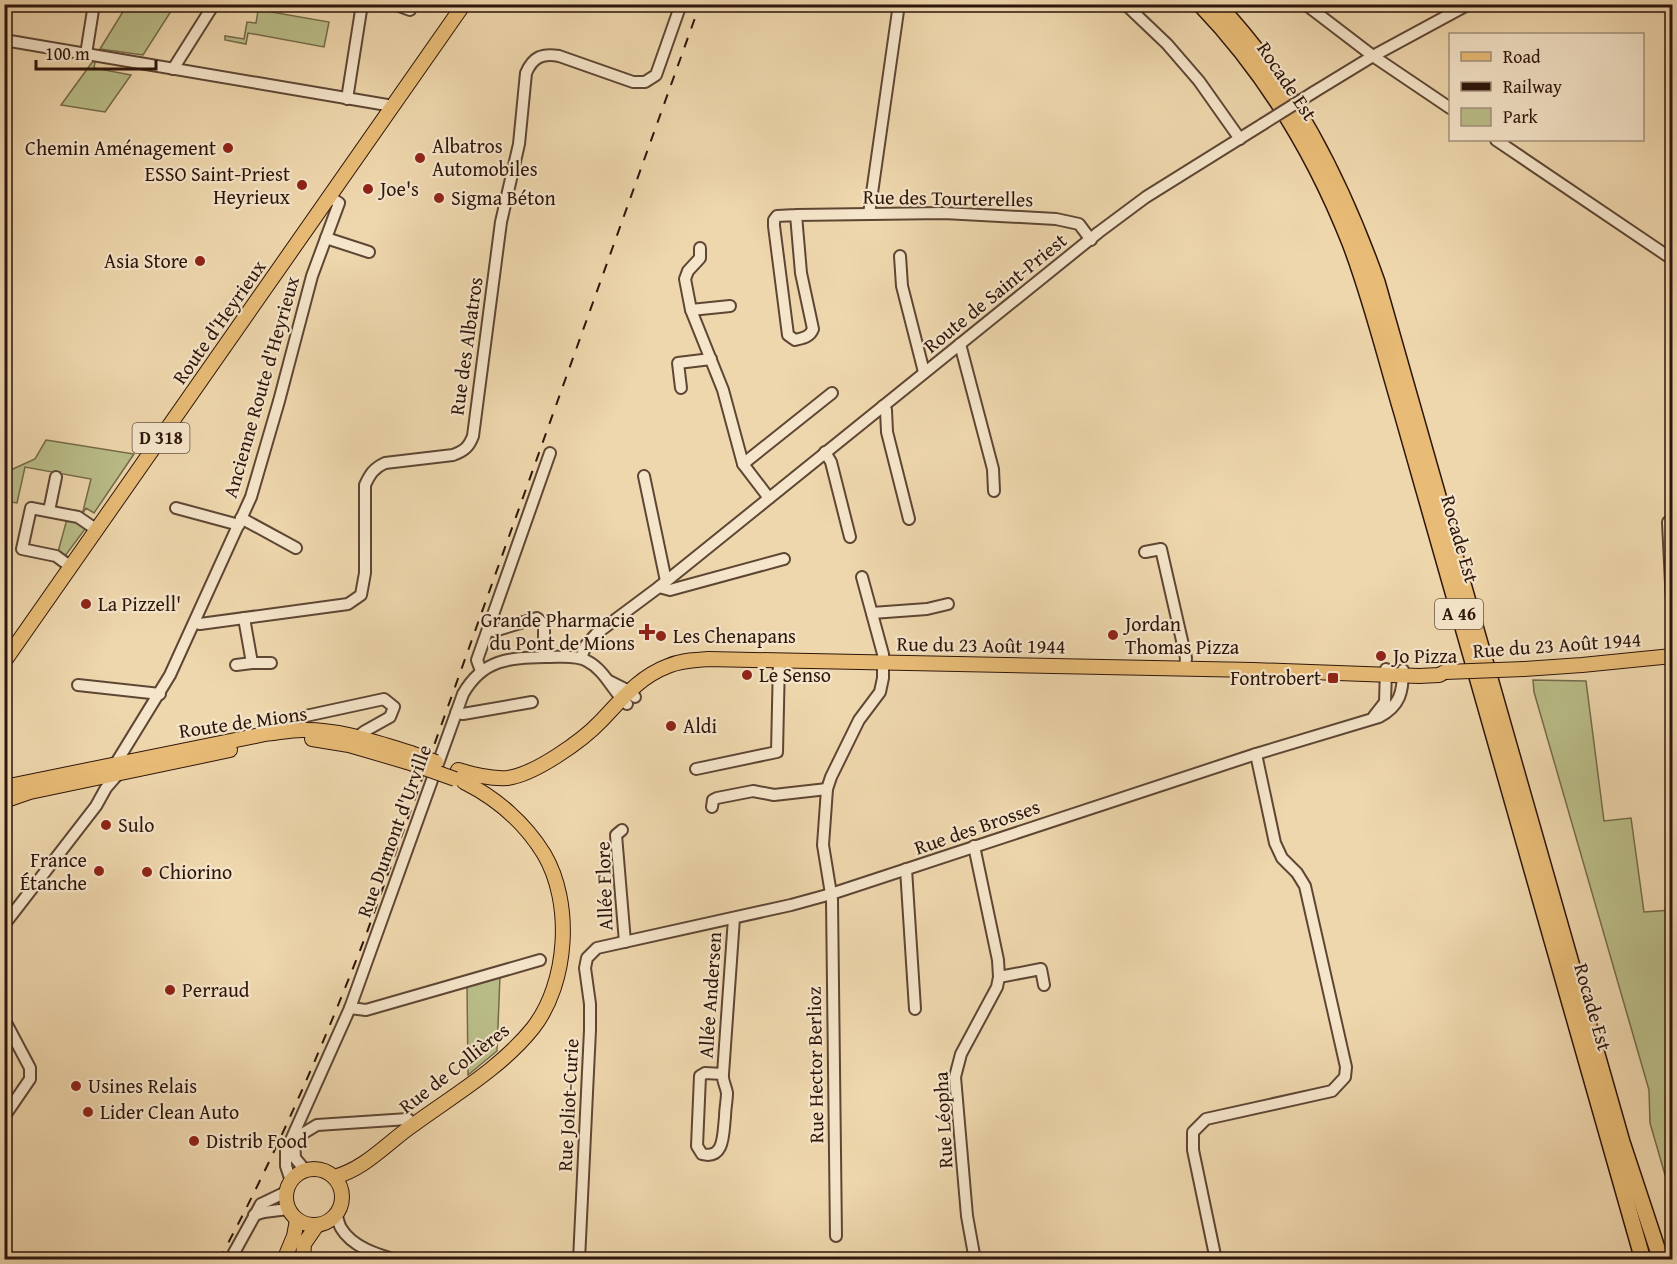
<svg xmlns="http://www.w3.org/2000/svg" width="1677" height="1264" viewBox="0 0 1677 1264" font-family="'Gentium Book Plus',serif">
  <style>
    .green { fill: #babe89; stroke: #746a4a; stroke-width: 1.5 }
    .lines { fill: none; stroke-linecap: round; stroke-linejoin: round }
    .minor-casing { stroke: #5e4634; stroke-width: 14 }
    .major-casing { stroke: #2d150b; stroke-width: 16 }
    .highway-casing { stroke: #2d150b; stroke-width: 18 }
    .minor { stroke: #f5e5ca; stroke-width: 10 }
    .major { stroke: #e8bc76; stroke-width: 14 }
    .highway { stroke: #e8bc76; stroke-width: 15 }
    .rail { stroke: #2d150b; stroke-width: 2; stroke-dasharray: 10 10; stroke-linecap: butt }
    .minor-bridge-casing { stroke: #5e4634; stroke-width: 14; stroke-linecap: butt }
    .major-bridge-casing { stroke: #2d150b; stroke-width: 16; stroke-linecap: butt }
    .minor-bridge { stroke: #f5e5ca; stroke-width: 10 }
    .major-bridge { stroke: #e8bc76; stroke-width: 14 }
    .poi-dot { fill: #8f2418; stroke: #f5e5ca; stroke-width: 2 }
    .labels { text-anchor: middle; stroke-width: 4.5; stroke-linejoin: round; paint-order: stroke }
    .shield { fill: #f5e5ca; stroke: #695344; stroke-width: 1.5 }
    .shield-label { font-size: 18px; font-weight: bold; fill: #2d150b }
    .street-label { font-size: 20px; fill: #2d150b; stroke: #f5e5ca }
    .poi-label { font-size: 20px; fill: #2d150b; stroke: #f5e5ca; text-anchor: start }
  </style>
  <rect width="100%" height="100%" fill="#efd7ad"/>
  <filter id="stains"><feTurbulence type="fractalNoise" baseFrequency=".00333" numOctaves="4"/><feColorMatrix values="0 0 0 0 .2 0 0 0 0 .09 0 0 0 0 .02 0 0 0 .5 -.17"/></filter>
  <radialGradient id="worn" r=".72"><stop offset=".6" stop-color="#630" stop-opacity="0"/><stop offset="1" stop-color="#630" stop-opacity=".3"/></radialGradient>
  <g class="green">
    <polygon points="127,5 175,5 143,55 100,49"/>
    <polygon points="259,5 272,5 271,12 329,22 324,47 248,33 246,44 225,40 225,36 244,39 247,22 256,23"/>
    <polygon points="93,61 95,62 94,68 131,75 105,112 61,105"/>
    <polygon points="46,440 134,454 94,513 86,508 82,515 91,479 25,467 17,503 5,501 4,473 35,459"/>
    <polygon points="67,519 73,520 85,529 65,556 58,552"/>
    <polygon points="1533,680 1586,681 1604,821 1631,818 1644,912 1672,910 1672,1199 1650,1123 1649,1090 1534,692"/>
    <polygon points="500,976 497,1051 468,1075 467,984"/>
  </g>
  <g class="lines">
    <g class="minor-casing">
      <g id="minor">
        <polyline points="394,4 410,10"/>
        <polyline points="1125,4 1167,44 1199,81 1240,139"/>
        <polyline points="1305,4 1373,56 1450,108"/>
        <polyline points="4,40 393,106"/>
        <polyline points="86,54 94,4"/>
        <polyline points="173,69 214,4"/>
        <polyline points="1314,92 1373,56 1469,4"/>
        <polyline points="347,99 362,4"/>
        <polyline points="1496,140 1672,259"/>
        <polyline points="869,214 899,4"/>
        <path d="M796,215L801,273L813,329C810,337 803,338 795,340L788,335L774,226V220L777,216L796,215L944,213L1056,219L1079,224L1091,240"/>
        <polyline points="326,238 369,252"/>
        <polyline points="700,248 700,258 688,271 685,279 691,310 723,390 743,464 769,498"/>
        <polyline points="900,256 902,286 924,372"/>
        <polyline points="691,310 730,306"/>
        <polyline points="960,344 993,469 994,491"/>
        <polyline points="681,388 678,363 711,359"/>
        <polyline points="883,406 886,410 887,432 909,519"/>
        <polyline points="825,452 831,462 850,537"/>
        <polyline points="743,464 832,393"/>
        <polyline points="644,476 666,581"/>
        <polyline points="176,508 239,525"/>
        <polyline points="49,511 56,477"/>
        <polyline points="241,518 296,548"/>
        <polyline points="1668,522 1672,604"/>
        <polyline points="1145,552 1161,549 1186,658 1185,669"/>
        <polyline points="71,567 56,556 22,549 31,508 78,517 97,530"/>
        <polyline points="659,587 670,590 784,559"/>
        <polyline points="872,613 927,609 948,604"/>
        <polyline points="244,618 252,663 271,663"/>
        <path d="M195,622L200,624L348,604L361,595L365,573V485C370,474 374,468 385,463L453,455C464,451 469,447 473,436L501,222L519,144L526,73C533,57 542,53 559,56L633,82H645L656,75L681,4"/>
        <polyline points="488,630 494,631 537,618 544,624 544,657"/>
        <polyline points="581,658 586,645 596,634 659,587 1099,232 1146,197 1263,124"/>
        <polyline points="236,665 252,663"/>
        <polyline points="481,671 477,660 550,453"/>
        <polyline points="609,681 629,691 635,697"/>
        <polyline points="78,685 160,694"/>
        <polyline points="456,713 463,714 532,702"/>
        <polyline points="1374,716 1385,702 1386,669"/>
        <polyline points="301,717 384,699 394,707 390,717 365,731 353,740"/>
        <polyline points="116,763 170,675 251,497 279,401 312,276 339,203 330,197"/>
        <polyline points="696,769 777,752 779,661"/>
        <polyline points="712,807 713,800 717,798 753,791 774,795 827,789"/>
        <polyline points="622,830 616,835 625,942"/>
        <polyline points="974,846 998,960 999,977 997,987 961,1054 955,1077 967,1216 975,1260"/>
        <polyline points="906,869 915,1009"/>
        <polyline points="4,925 96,806 106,788 119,773"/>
        <polyline points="999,977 1041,969 1044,985"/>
        <polyline points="350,1008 366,1010 540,960"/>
        <polyline points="4,1019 30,1068 30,1079 4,1117"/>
        <path d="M723,1074L705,1073L700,1076L697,1146L702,1154C725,1160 723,1133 725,1117C725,1109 727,1100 727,1093C726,1086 722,1081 723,1074L734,918"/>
        <polyline points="296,1132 302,1134 317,1125 408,1119 412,1125"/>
        <polyline points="294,1139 295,1158 305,1170"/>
        <path d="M291,1181L286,1166V1151L350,1008L463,694C484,657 512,658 550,657C561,657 577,655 587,661C605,670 613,692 627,704"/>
        <path d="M336,1214C338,1219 339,1225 341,1228C352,1247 378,1255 397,1260"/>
        <polyline points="254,1215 264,1212 288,1209"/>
        <polyline points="836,1236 832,900 823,845 827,789 831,777 859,720 880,692 883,678 883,654 862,577"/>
        <polyline points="230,1260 261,1204 286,1192"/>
        <path d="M579,1260L590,1030V1004L585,968L587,958L597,948L791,905L831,894L1256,754L1379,717C1400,706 1403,692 1403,670"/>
        <polyline points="1216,1260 1193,1150 1193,1132 1206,1119 1332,1091 1345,1077 1346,1067 1305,886 1297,873 1282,858 1275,843 1256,754"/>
      </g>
    </g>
    <g class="major-casing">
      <g id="major">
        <polyline points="4,662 464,4"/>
        <polyline points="1524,669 1582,665 1672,656"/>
        <polyline points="312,739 349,745 407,762"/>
        <path d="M458,770C474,775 490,779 507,778C534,775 582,741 601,721C622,699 639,677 668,666C681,660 695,660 708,659L1253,670L1419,676L1439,675L1445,672"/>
        <path d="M4,787L265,734C277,733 290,730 302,730C340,729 375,742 411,753"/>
        <polyline points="4,801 30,792 230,750"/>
        <circle cx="314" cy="1197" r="28"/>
        <path d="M334,1177C365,1169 387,1143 413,1125C454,1095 501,1068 533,1028C568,983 573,903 544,854C525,823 496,798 464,782"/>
        <polyline points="284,1260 294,1236 297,1220"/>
        <polyline points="303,1260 304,1244 317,1225"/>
      </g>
    </g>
    <g class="highway-casing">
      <g id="highway">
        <path d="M1200,4C1266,73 1315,154 1350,243C1371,298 1385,356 1402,413L1643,1260"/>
        <path d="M1217,4C1292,83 1341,181 1377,282L1622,1142L1661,1260"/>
      </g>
    </g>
    <use href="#minor" class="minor"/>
    <use href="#major" class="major"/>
    <use href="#highway" class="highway"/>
    <path class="rail" d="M219,1260C276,1155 323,1046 366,935L700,4"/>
    <g class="minor-bridge-casing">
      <polyline id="minor-bridge" points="1263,124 1314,92"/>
    </g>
    <g class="major-bridge-casing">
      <g id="major-bridge">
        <polyline points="1445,672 1524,669"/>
        <polyline points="411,753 436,762"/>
        <polyline points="407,762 455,779"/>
      </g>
    </g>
    <use href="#minor-bridge" class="minor-bridge"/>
    <use href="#major-bridge" class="major-bridge"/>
  </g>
  <g class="poi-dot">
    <circle cx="228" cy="148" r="6"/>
    <circle cx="420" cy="158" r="6"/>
    <circle cx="302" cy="185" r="6"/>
    <circle cx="368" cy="189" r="6"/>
    <circle cx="439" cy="198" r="6"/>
    <circle cx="200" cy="261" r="6"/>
    <circle cx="86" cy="604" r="6"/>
    <path d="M644 623h6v6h6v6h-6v6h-6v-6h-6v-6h6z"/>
    <circle cx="1113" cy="635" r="6"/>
    <circle cx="661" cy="636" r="6"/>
    <circle cx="1381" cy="656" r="6"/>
    <circle cx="747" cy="675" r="6"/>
    <rect x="1327" y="672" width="12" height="12" rx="3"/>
    <circle cx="671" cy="726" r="6"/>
    <circle cx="106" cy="825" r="6"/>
    <circle cx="99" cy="871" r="6"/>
    <circle cx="147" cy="872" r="6"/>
    <circle cx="170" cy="990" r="6"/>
    <circle cx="76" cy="1086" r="6"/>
    <circle cx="88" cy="1112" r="6"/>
    <circle cx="194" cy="1141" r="6"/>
  </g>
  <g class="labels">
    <g class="shield">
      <rect x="132.5" y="423" width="57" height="30" rx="4.5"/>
      <rect x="1435" y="599" width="48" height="30" rx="4.5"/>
    </g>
    <g class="shield-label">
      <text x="161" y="444">D 318</text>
      <text x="1459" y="620">A 46</text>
    </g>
    <g class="street-label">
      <text transform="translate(1287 81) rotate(56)" y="7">Rocade Est</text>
      <text transform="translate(948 198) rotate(1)" y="7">Rue des Tourterelles</text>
      <text transform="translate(995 293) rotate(-39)" y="7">Route de Saint-Priest</text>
      <text transform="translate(219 322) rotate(-55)" y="7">Route d'Heyrieux</text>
      <text transform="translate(466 346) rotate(-82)" y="7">Rue des Albatros</text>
      <text transform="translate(261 387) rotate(-74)" y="7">Ancienne Route d'Heyrieux</text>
      <text transform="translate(1460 539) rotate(74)" y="7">Rocade Est</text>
      <text transform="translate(981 645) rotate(1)" y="7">Rue du 23 Août 1944</text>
      <text transform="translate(1557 645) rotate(-4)" y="7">Rue du 23 Août 1944</text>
      <text transform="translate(243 722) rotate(-8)" y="7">Route de Mions</text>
      <text transform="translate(977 827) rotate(-19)" y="7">Rue des Brosses</text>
      <text transform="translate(394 831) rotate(-70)" y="7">Rue Dumont d'Urville</text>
      <text transform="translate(604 886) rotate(-92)" y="7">Allée Flore</text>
      <text transform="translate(710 995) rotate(-86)" y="7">Allée Andersen</text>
      <text transform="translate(1593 1007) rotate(74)" y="7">Rocade Est</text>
      <text transform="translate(815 1065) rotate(-91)" y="7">Rue Hector Berlioz</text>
      <text transform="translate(454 1068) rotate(-38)" y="7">Rue de Collières</text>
      <text transform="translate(568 1105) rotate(-87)" y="7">Rue Joliot-Curie</text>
      <text transform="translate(943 1120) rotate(-93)" y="7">Rue Léopha</text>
    </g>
    <g class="poi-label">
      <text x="432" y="153">Albatros<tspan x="432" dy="23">Automobiles</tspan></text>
      <text x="216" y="155" text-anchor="end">Chemin Aménagement</text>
      <text x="290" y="181" text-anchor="end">ESSO Saint-Priest<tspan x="290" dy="23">Heyrieux</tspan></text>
      <text x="380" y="196">Joe's</text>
      <text x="451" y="205">Sigma Béton</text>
      <text x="188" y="268" text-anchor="end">Asia Store</text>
      <text x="98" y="611">La Pizzell'</text>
      <text x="635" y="627" text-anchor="end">Grande Pharmacie<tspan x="635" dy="23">du Pont de Mions</tspan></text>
      <text x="1125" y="631">Jordan<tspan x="1125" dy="23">Thomas Pizza</tspan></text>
      <text x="673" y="643">Les Chenapans</text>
      <text x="1393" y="663">Jo Pizza</text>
      <text x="759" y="682">Le Senso</text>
      <text x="1321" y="685" text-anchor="end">Fontrobert</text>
      <text x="683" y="733">Aldi</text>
      <text x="118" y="832">Sulo</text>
      <text x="87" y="867" text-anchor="end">France<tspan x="87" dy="23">Étanche</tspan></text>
      <text x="159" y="879">Chiorino</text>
      <text x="182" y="997">Perraud</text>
      <text x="88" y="1093">Usines Relais</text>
      <text x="100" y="1119">Lider Clean Auto</text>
      <text x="206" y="1148">Distrib Food</text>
    </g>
  </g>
  <rect width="1677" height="1264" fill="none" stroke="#efd7ad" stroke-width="24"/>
  <rect x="6" y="6" width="1665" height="1252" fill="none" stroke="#2d150b" stroke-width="3"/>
  <rect x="12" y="12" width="1653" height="1240" fill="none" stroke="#2d150b" stroke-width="1.5"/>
  <rect x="1449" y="33" width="195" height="108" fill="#f5e5ca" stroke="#a5927e" stroke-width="1.5"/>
  <rect x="1461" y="52" width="30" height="9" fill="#e8bc76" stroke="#a5927e" stroke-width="1.5"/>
  <text x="1503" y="63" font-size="18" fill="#2d150b">Road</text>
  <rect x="1461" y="82" width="30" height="9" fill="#2d150b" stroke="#a5927e" stroke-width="1.5"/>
  <text x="1503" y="93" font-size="18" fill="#2d150b">Railway</text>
  <rect x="1461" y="108" width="30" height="18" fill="#babe89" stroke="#a5927e" stroke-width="1.5"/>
  <text x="1503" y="123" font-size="18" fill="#2d150b">Park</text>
  <path d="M36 60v9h120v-9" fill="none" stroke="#2d150b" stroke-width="3"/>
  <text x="45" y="60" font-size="18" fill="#2d150b" stroke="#f5e5ca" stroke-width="4.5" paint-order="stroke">100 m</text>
  <rect width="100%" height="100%" filter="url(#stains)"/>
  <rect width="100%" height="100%" fill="url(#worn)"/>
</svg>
